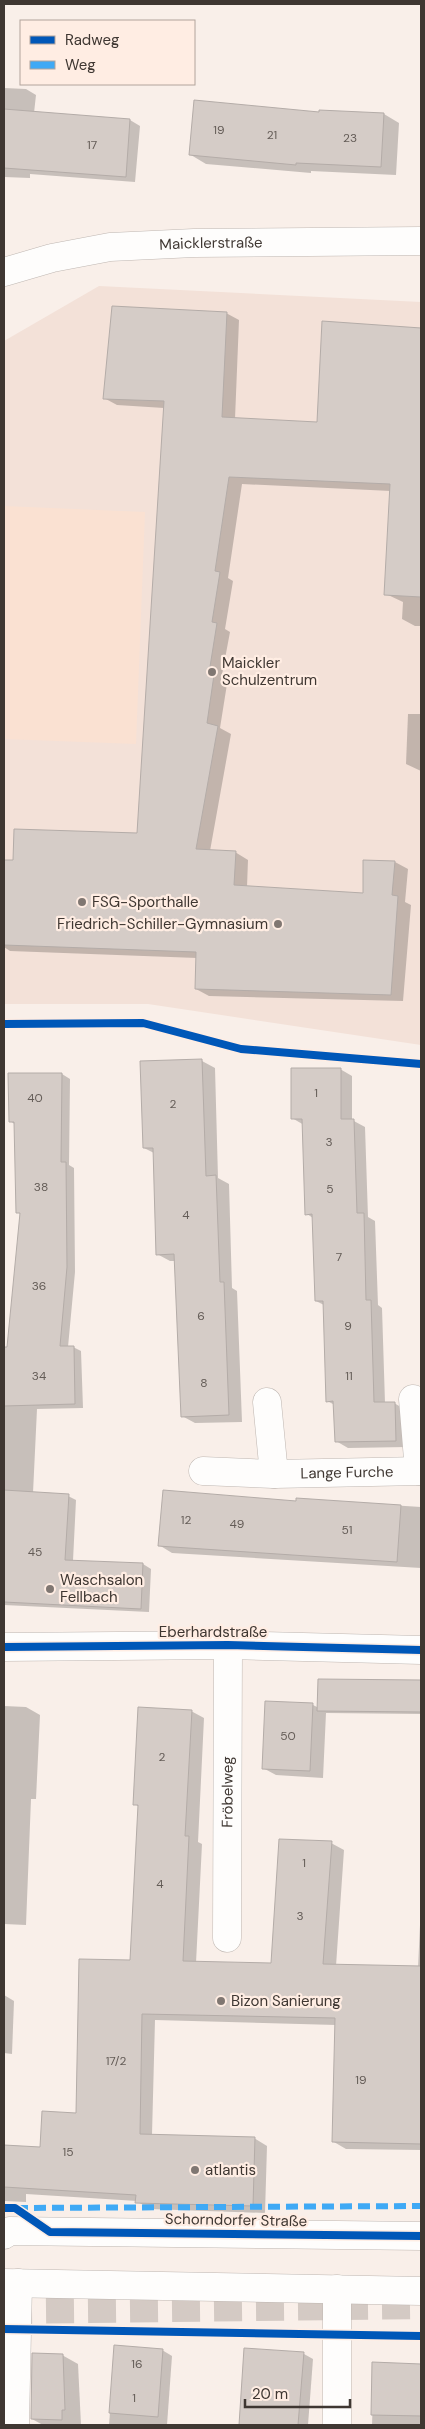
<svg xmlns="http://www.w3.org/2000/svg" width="425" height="2429" viewBox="0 0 425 2429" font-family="'DM Sans',sans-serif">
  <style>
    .built { fill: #f3e1d8 }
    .green { fill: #fae1d2 }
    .shadow { fill: #0003 }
    .building { fill: #d5ccc7; stroke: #b4aca8 }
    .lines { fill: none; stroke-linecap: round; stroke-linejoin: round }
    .secondary-tunnel { stroke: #d4cac4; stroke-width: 28; stroke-dasharray: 28 14; stroke-linecap: butt }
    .street-casing { stroke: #bfb7b2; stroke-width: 29 }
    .secondary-casing { stroke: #bfb7b2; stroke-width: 29 }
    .street { stroke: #fefdfc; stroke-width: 28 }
    .secondary { stroke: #fefdfc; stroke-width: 28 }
    .quiet { stroke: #3fa9f5; stroke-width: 6; stroke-dasharray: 12 6; stroke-linecap: butt }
    .cycleway-casing { stroke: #ffede3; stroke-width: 11 }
    .cycleway { stroke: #0057b8; stroke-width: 8 }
    .poi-dot { fill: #807772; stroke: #ffede3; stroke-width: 2 }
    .labels { text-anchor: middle; stroke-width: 4.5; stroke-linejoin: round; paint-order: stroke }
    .number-label { font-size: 12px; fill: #645c57 }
    .street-label { font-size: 15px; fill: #3f3732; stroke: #ffede3 }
    .poi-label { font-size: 15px; fill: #3f3732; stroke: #ffede3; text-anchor: start }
  </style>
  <rect width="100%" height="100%" fill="#f9efe9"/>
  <polygon class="built" points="99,286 421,302 421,1045 148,1004 4,1004 4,341"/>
  <polygon class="green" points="4,506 145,512 136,744 4,739"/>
  <g class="shadow">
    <polygon points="4,88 26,89 36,95 34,113 130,120 140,126 135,182 30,174 30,178 4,177"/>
    <polygon points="320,111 384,114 399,123 396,175 311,171 311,173 206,164 191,155 320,113"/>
    <polygon points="226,313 239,320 235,419 318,423 323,322 421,329 421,626 415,626 402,619 403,602 386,594 391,491 242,484 228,578 233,581 225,629 230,632 221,680 227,684 220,728 231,734 210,851 235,852 248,860 247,887 364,894 395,862 408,869 405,902 411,905 403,1001 209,996 196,989 197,958 10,951 4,947 4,861 14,861 138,834 164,408 117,405 104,398"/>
    <polygon points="408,714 421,714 421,771 406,764"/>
    <polygon points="202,1061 215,1068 218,1178 229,1184 232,1288 237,1291 242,1422 195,1423 182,1416 176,1261 170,1261 157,1254 154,1153 144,1148"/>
    <polygon points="340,1069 352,1076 352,1120 365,1127 368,1217 375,1221 378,1305 382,1308 385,1403 394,1403 406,1410 407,1447 348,1448 336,1441 335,1405 327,1401 324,1305 316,1301 313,1218 307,1214 304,1125 292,1118"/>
    <polygon points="62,1074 70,1079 69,1165 74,1168 75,1272 68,1347 73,1347 81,1351 83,1408 37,1409 33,1493 68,1496 76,1500 73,1561 143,1564 151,1569 149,1612 4,1605 4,1349 8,1348 21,1214 17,1212 16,1125 10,1121"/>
    <polygon points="297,1499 421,1507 421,1568 172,1553 159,1545 297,1502"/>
    <polygon points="319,1680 421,1681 421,1714 326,1713 323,1778 276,1775 263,1768 266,1702 313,1705 319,1708"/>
    <polygon points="4,1706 26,1707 40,1715 36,1799 31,1799 26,1925 4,1924"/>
    <polygon points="191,1711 204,1718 198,1842 202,1844 196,1963 273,1964 331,1843 344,1850 336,1966 418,1968 421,1903 421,2150 346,2149 334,2142 336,2025 155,2020 152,2135 254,2138 267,2146 265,2213 149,2209 137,2201 26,2194 26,2202 4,2201 4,2147 41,2148 77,2114 131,1961 139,1807 135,1804"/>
    <polygon points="4,1995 14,2001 12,2054 4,2053"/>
    <polygon points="115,2347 162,2350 172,2356 167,2425 109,2425"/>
    <polygon points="245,2349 304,2354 313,2359 308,2425 240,2425"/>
    <polygon points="62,2355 78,2364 81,2425 43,2425 32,2419"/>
    <polygon points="374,2364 421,2365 421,2425 372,2425"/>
  </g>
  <g class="building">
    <polygon points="194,100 319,112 319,110 384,113 381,167 296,163 296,165 189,155"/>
    <polygon points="4,109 130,119 126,177 4,168"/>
    <polygon points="112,306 227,312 222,417 317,422 322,321 421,328 421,597 384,595 390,484 229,477 215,571 220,572 212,622 217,623 209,673 214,675 207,723 218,726 196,849 236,851 234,885 363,893 363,860 395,861 392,895 398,896 391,995 195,989 196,952 4,945 4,860 13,860 14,829 137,833 164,401 103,399"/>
    <polygon points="202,1059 206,1176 216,1175 220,1282 224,1282 229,1415 181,1417 174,1254 156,1255 153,1148 143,1148 140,1061"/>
    <polygon points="291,1068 341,1068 341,1119 354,1119 357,1213 364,1213 366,1300 371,1300 374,1402 395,1402 396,1441 335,1442 333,1401 326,1402 323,1301 315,1301 312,1214 305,1215 302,1119 291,1119"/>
    <polygon points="8,1073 62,1073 61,1162 66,1162 67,1267 60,1346 74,1346 75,1404 4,1406 4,1347 7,1347 20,1213 16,1213 14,1122 9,1122"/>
    <polygon points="4,1490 69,1494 65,1560 143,1563 141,1609 4,1602"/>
    <polygon points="163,1490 296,1501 296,1498 401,1505 397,1562 158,1546"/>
    <polygon points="318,1679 421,1680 421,1712 317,1711"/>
    <polygon points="265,1701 313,1703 310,1771 262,1769"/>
    <polygon points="138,1707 192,1710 185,1836 189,1836 183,1961 271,1963 279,1839 332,1841 323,1964 421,1966 421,2144 332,2142 335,2018 142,2014 140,2134 255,2137 253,2206 135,2203 136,2195 4,2187 4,2145 40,2147 42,2111 76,2113 79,1959 130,1960 138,1805 133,1805"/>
    <polygon points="114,2345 163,2349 158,2417 109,2413"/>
    <polygon points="244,2348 304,2352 298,2425 239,2425"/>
    <polygon points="32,2353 63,2354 65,2410 62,2410 62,2420 31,2419"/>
    <polygon points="372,2362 421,2364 421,2416 371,2415"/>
  </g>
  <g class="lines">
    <polyline class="secondary-tunnel" points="4,2310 421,2305"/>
    <g class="street-casing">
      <g id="street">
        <path id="s1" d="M4,272L52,258L110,247L194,243L421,241"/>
        <polyline points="413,1399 419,1471"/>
        <polyline points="267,1402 274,1474"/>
        <path id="s2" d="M203,1471L274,1474L421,1471"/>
        <polyline points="4,1647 228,1645 421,1650"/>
        <path id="s3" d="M227,1938L228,1645"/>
        <polyline points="4,2235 9,2231 421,2236"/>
        <polyline points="15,2425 18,2283"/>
        <polyline points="337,2425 337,2289"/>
      </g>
    </g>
    <g class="secondary-casing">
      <polyline id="secondary" points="4,2283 421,2291"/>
    </g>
    <use href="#street" class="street"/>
    <use href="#secondary" class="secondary"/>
    <polyline class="quiet" points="16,2208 421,2206"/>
    <g class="cycleway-casing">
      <g id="cycleway">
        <polyline points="4,1024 143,1023 241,1049 421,1064"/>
        <polyline points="4,1647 228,1645 421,1650"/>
        <polyline points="4,2208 15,2208 50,2232 421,2236"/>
        <polyline points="4,2329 421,2336"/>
      </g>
    </g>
    <use href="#cycleway" class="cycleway"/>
  </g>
  <g class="poi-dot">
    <circle cx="212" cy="672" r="5"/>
    <circle cx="82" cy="902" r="5"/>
    <circle cx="278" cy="924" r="5"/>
    <circle cx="50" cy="1589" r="5"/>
    <circle cx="221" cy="2001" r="5"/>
    <circle cx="195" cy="2170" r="5"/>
  </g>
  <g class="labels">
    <g class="number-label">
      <text x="219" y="134">19</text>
      <text x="272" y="139">21</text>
      <text x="350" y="142">23</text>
      <text x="92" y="149">17</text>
      <text x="316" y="1097">1</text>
      <text x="35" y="1102">40</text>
      <text x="173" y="1108">2</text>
      <text x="329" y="1146">3</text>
      <text x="41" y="1191">38</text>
      <text x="330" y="1193">5</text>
      <text x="186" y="1219">4</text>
      <text x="339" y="1261">7</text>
      <text x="39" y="1290">36</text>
      <text x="201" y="1320">6</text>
      <text x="348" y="1330">9</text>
      <text x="39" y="1380">34</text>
      <text x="349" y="1380">11</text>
      <text x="204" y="1387">8</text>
      <text x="186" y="1524">12</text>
      <text x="237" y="1528">49</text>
      <text x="347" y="1534">51</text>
      <text x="35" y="1556">45</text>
      <text x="288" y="1740">50</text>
      <text x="162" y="1761">2</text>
      <text x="304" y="1867">1</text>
      <text x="160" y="1888">4</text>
      <text x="300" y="1920">3</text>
      <text x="116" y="2065">17/2</text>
      <text x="361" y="2084">19</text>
      <text x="68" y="2156">15</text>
      <text x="137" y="2368">16</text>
      <text x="134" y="2402">1</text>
    </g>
    <g class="street-label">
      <text dy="5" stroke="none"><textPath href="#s1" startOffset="210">Maicklerstraße</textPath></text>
      <text dy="5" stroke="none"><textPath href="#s2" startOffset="144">Lange Furche</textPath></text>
      <text x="213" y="1637">Eberhardstraße</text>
      <text dy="5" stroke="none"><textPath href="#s3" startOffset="146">Fröbelweg</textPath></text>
      <text transform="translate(236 2220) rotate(1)" y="5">Schorndorfer Straße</text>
    </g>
    <g class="poi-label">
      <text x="222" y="668">Maickler<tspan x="222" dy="17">Schulzentrum</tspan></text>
      <text x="92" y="907">FSG-Sporthalle</text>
      <text x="268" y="929" text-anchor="end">Friedrich-Schiller-Gymnasium</text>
      <text x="60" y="1585">Waschsalon<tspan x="60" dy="17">Fellbach</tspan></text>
      <text x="231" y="2006">Bizon Sanierung</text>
      <text x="205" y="2175">atlantis</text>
    </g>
  </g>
  <rect width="425" height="2429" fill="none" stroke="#3f3732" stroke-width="10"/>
  <rect x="20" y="20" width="175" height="65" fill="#ffede3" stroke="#b2a49c"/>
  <rect x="30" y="36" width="25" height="8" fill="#0057b8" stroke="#b2a49c"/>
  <text x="65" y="45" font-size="15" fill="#3f3732">Radweg</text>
  <rect x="30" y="61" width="25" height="8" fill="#3fa9f5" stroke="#b2a49c"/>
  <text x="65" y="70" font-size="15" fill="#3f3732">Weg</text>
  <path d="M245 2399v8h105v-8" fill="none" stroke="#3f3732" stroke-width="2.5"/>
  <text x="252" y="2399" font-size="15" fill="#3f3732" stroke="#ffede3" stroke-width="4" paint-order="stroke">20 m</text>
</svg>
